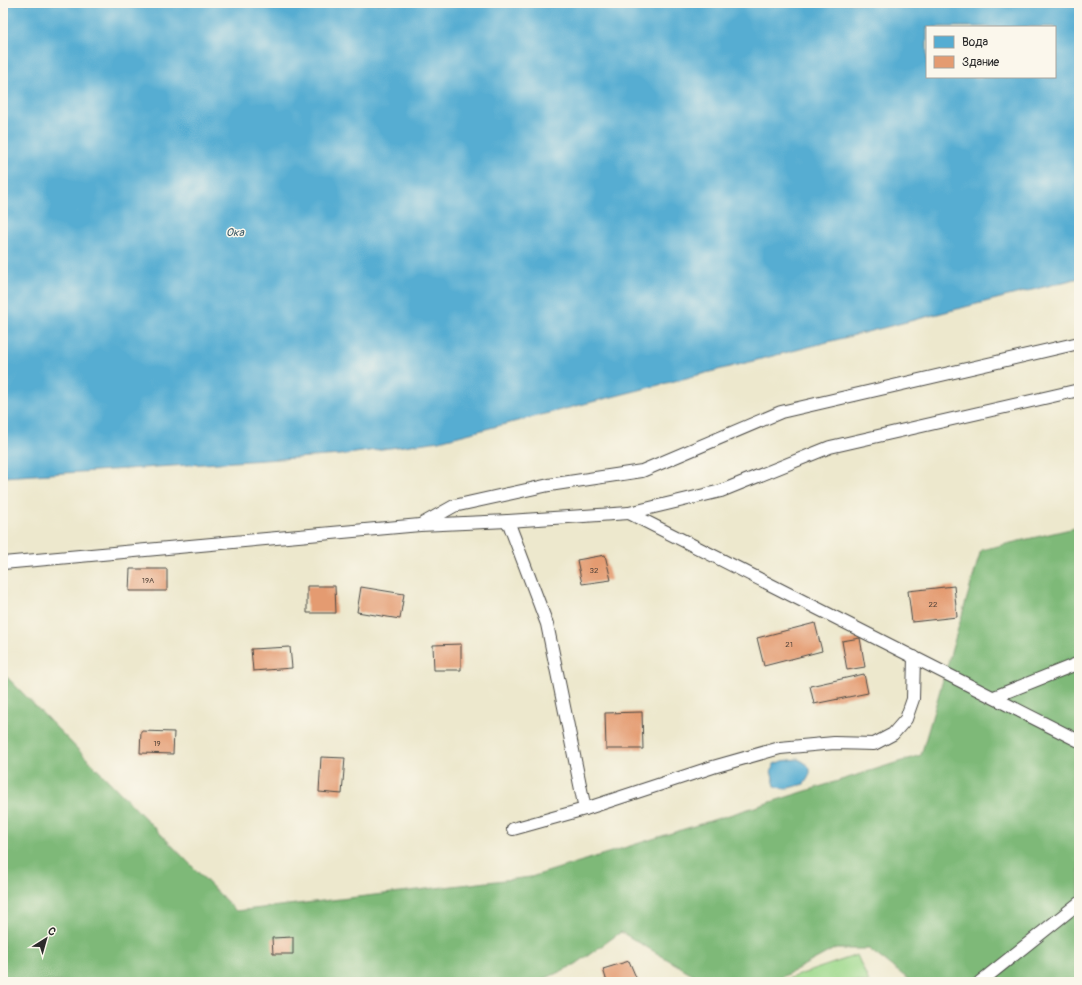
<svg xmlns="http://www.w3.org/2000/svg" width="1082" height="985" viewBox="0 0 1082 985" font-family="Pangolin,sans-serif">
  <style>
    .green { fill: #9ed98c; stroke: #64825c }
    .forest { fill: #7eb978; stroke: #547252 }
    .water { fill: #56add2; stroke: #406c7e; fill-rule: evenodd }
    .building { fill: #e49b71 }
    .lines { fill: none; stroke-linecap: round; stroke-linejoin: round }
    .service-casing { stroke: #484743; stroke-width: 14 }
    .service { stroke: #fff; stroke-width: 12 }
    .labels { text-anchor: middle; stroke-width: 3; stroke-linejoin: round; paint-order: stroke }
    .number-label { font-size: 8px; fill: #59473c }
    .water-label { font-size: 11px; font-style: italic; fill: #3a5865; stroke: #fbf7ec }
  </style>
  <rect width="100%" height="100%" fill="#fbf7ec"/>
  <filter id="ink" filterUnits="userSpaceOnUse"><feTurbulence type="fractalNoise" baseFrequency=".025" numOctaves="2"/><feDisplacementMap in="SourceGraphic" scale="8" xChannelSelector="R" yChannelSelector="G"/><feConvolveMatrix kernelMatrix="1 2 1 2 8 2 1 2 1" color-interpolation-filters="sRGB"/></filter>
  <filter id="wash" filterUnits="userSpaceOnUse"><feTurbulence type="fractalNoise" baseFrequency=".012" numOctaves="4" result="noise"/><feDisplacementMap in="SourceGraphic" scale="16" xChannelSelector="R" yChannelSelector="G"/><feGaussianBlur stdDeviation="0.9" result="paint"/><feColorMatrix in="noise" values="0 0 0 0 0 0 0 0 0 0 0 0 0 0 0 0 0 1.4 0 .05"/><feComposite in="paint" operator="in"/></filter>
  <g filter="url(#wash)">
    <rect width="100%" height="100%" fill="#ede8cd"/>
    <polygon class="green" points="857,955 869,982 785,982 784,980"/>
    <polygon class="forest" points="1079,527 1079,982 912,982 869,949 834,949 773,982 706,982 621,932 576,964 538,982 3,982 3,673 236,911 531,877 921,755 981,550"/>
    <g class="water">
      <path d="M3,3H1079V278L439,441L341,455L3,477ZM927,27H1055V77H927Z"/>
      <path d="M798,759C813,766 813,772 804,784L784,789L775,786L771,771L774,764L782,761Z"/>
    </g>
    <g id="blocks">
      <g class="building">
        <polygon points="605,555 611,580 582,584 577,560"/>
        <polygon points="130,569 167,569 167,591 129,591"/>
        <polygon points="307,586 335,586 336,613 307,613"/>
        <polygon points="954,586 957,617 912,622 908,591"/>
        <polygon points="361,587 404,594 400,619 357,612"/>
        <polygon points="815,623 822,651 764,666 757,638"/>
        <polygon points="860,638 865,667 847,670 842,641"/>
        <polygon points="461,644 461,670 434,670 433,645"/>
        <polygon points="290,647 292,668 253,671 251,649"/>
        <polygon points="864,674 868,693 814,704 810,686"/>
        <polygon points="642,712 643,749 606,749 605,713"/>
        <polygon points="141,731 174,732 173,754 140,753"/>
        <polygon points="321,757 345,758 342,794 319,792"/>
        <polygon points="293,937 293,954 273,954 272,938"/>
        <polygon points="629,961 638,982 607,982 603,969"/>
      </g>
    </g>
  </g>
  <g filter="url(#ink)">
    <use href="#blocks" fill-opacity="0" stroke="#484743" stroke-width="1"/>
    <g class="lines">
      <g class="service-casing">
        <g id="service">
          <polyline points="629,513 1079,741"/>
          <polyline points="508,521 547,624 585,809"/>
          <polyline points="422,524 454,506 549,485 642,471 781,412 1079,343"/>
          <polyline points="3,563 420,525 508,521 629,513 721,491 830,447 1079,390"/>
          <polyline points="994,697 1079,663"/>
          <polyline points="513,829 585,809 713,767 780,748 834,743 874,744 893,734 906,719 913,699 914,657"/>
          <polyline points="980,982 1079,903"/>
        </g>
      </g>
      <use href="#service" class="service"/>
    </g>
  </g>
  <g class="labels">
    <g class="number-label">
      <text x="594" y="573">32</text>
      <text x="148" y="583">19А</text>
      <text x="933" y="607">22</text>
      <text x="789" y="647">21</text>
      <text x="157" y="746">19</text>
    </g>
    <g class="water-label">
      <text x="235" y="236">Ока</text>
    </g>
  </g>
  <rect width="1082" height="985" fill="none" stroke="#fbf7ec" stroke-width="16"/>
  <rect x="926" y="26" width="130" height="52" fill="#fbf7ec" stroke="#a8a59f"/>
  <rect x="934" y="36" width="20" height="12" fill="#56add2" stroke="#a8a59f"/>
  <text x="962" y="46" font-size="12" fill="#2b2b2b">Вода</text>
  <rect x="934" y="56" width="20" height="12" fill="#e49b71" stroke="#a8a59f"/>
  <text x="962" y="66" font-size="12" fill="#2b2b2b">Здание</text>
  <g transform="translate(46 939) rotate(37)" stroke="#fbf7ec" stroke-width="3" paint-order="stroke">
  <path d="M0-3L7 15L0 10L-7 15Z" fill="#2b2b2b"/>
  <text y="-6" font-size="11" font-weight="bold" text-anchor="middle" fill="#2b2b2b">С</text>
  </g>
</svg>
